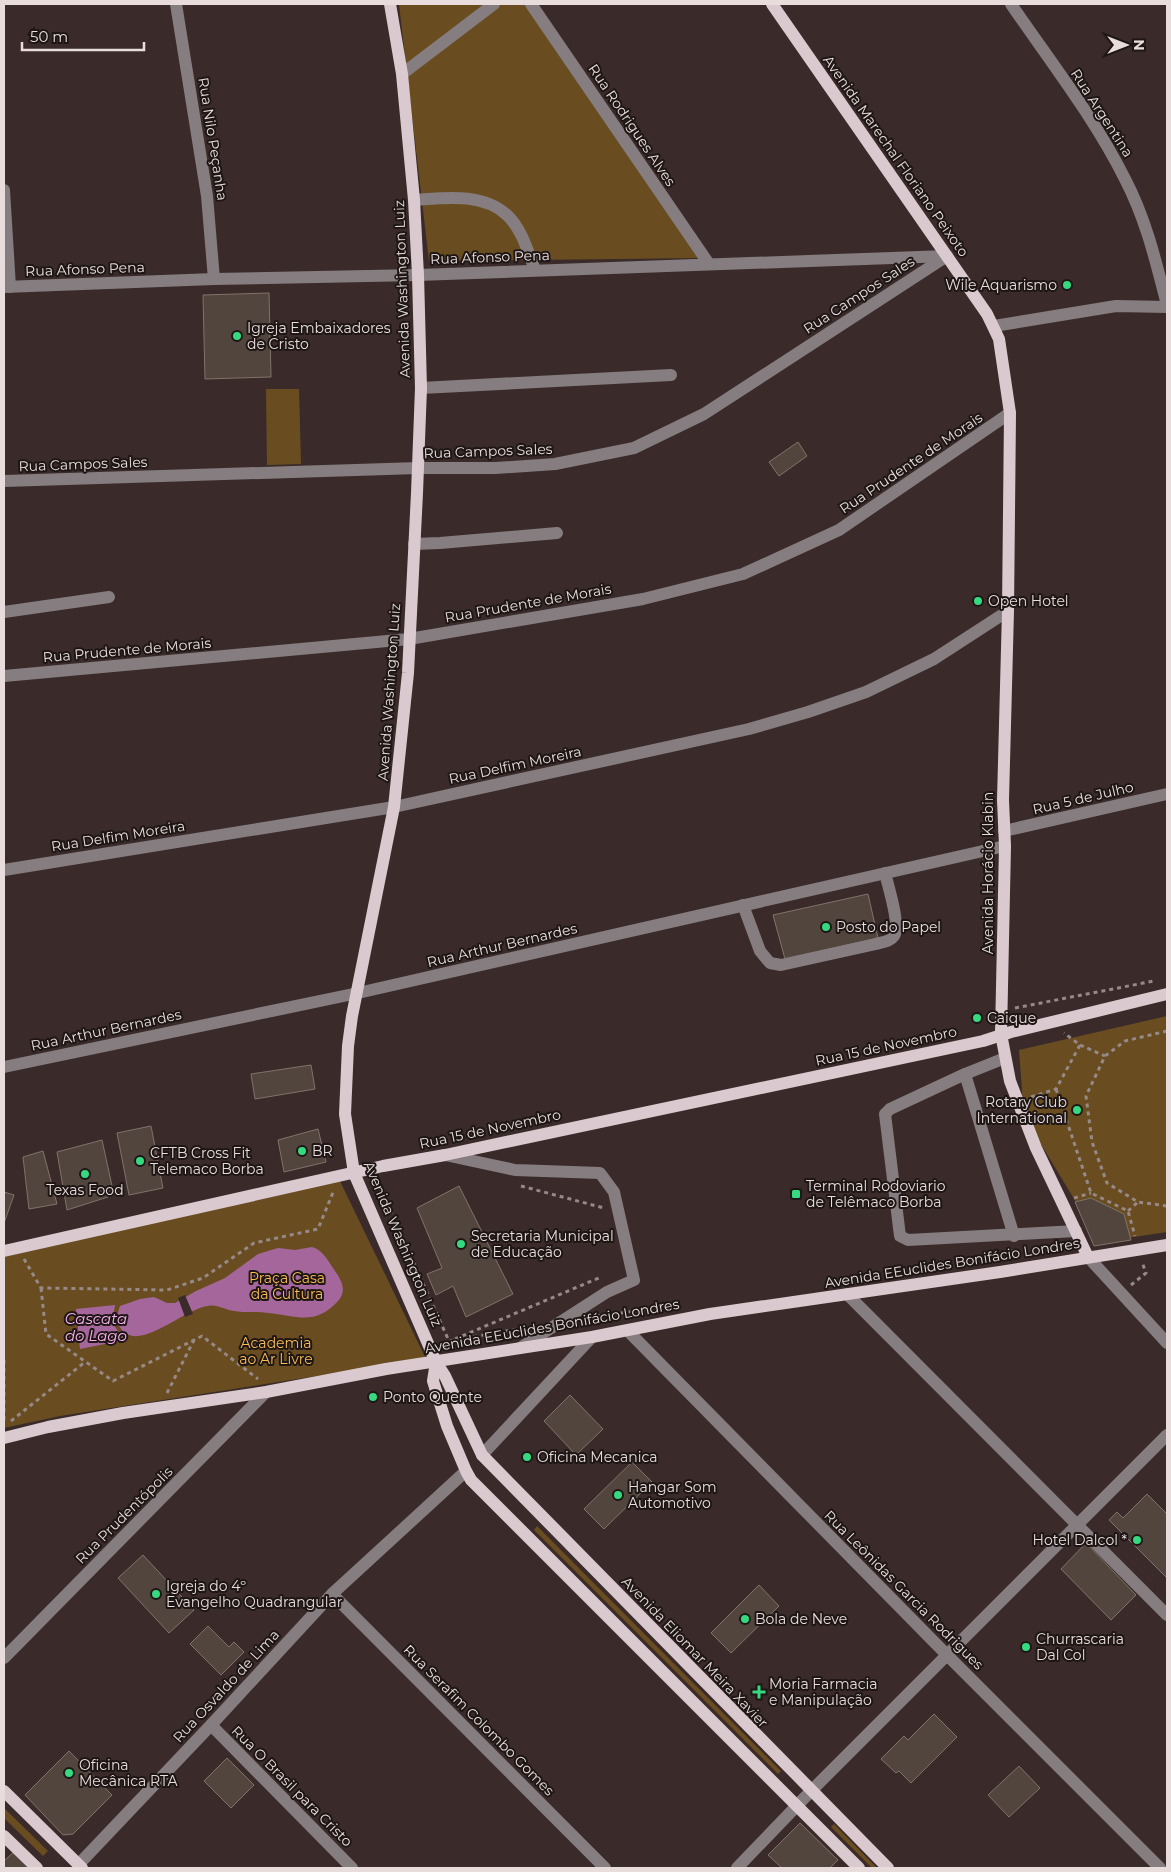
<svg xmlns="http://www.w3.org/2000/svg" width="1171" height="1872" viewBox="0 0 1171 1872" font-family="Montserrat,sans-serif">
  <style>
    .green { fill: #694d21 }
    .water { fill: #a5669b }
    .pier { fill: #3a2b2a }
    .building { fill: #52453d; stroke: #81736a }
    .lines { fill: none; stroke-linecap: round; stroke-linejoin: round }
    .path { stroke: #968988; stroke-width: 3; stroke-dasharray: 4 4; stroke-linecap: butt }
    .minor { stroke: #857d7f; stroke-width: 12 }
    .major { stroke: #dacacf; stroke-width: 12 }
    .poi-dot { fill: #36d880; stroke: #1d1615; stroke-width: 2 }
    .labels { text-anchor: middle; stroke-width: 4; stroke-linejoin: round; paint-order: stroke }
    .street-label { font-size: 14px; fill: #e8dddc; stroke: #1d1615 }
    .poi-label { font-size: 14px; fill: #e8dddc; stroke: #1d1615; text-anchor: start }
    .park-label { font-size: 14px; fill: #fbbb54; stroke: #1d1615 }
    .water-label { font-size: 15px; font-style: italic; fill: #f9b2ed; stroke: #1d1615 }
  </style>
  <rect width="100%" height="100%" fill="#3a2b2a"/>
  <g class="green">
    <polygon points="399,4 526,4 700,258 429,261"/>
    <polygon points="266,389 299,389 301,464 267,465"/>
    <polygon points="1167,1016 1167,1232 1100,1242 1024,1116 1019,1050"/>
    <polygon points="339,1179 426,1359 60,1416 4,1428 4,1257"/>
    <polygon points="537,1526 781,1771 778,1774 534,1530"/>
    <polygon points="4,1808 48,1851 43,1856 4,1818"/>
    <polygon points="834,1824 877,1868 872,1868 831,1827"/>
  </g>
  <g class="water">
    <path d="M312,1247C323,1250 328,1261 335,1271C342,1281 347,1291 338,1301C315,1326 298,1316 268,1313C257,1311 245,1313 234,1311C225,1310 217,1304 208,1306C185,1308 140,1352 122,1330C115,1323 117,1315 120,1306L140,1299L154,1297L167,1303H175L196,1291L225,1278L258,1254L278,1248L295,1250Z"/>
    <polygon points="115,1305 112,1323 125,1340 80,1349 76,1309"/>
  </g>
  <polygon class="pier" points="185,1295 193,1314 185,1317 178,1298"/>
  <g class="building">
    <polygon points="269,293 271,377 205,379 203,295"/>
    <polygon points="798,442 807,456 779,476 769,462"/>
    <polygon points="868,894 878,938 785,959 773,915"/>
    <polygon points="311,1065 315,1089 255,1099 251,1074"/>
    <polygon points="151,1126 163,1188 129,1195 117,1133"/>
    <polygon points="318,1129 326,1162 284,1172 278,1140"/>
    <polygon points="102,1140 114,1195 67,1210 57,1152"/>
    <polygon points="43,1151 57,1204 29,1209 23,1157"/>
    <polygon points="459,1186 513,1294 466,1317 453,1286 436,1295 427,1274 442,1268 417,1208"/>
    <polygon points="4,1192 14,1195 4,1223"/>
    <polygon points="1091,1198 1124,1214 1131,1240 1094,1246 1075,1202"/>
    <polygon points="570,1395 603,1429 576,1455 544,1421"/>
    <polygon points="632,1462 652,1482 604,1529 584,1509"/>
    <polygon points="1147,1494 1167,1514 1167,1578 1109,1520 1117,1512 1123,1518"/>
    <polygon points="1086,1543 1136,1595 1111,1620 1061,1569"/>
    <polygon points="143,1555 194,1610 169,1633 118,1578"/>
    <polygon points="759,1585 779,1606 731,1653 711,1633"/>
    <polygon points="208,1626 229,1647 234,1642 244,1652 221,1675 190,1644"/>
    <polygon points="934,1714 957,1737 911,1783 899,1771 896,1773 881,1759 904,1736 908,1740"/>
    <polygon points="69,1751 112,1795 73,1834 63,1835 25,1795"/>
    <polygon points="227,1758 254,1785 231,1808 204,1781"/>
    <polygon points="1019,1766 1040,1788 1009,1817 988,1795"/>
    <polygon points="800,1823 838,1860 830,1868 782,1868 768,1855"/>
    <polygon points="16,1850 33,1868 4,1868 4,1861"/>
  </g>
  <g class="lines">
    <g class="path">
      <polyline points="1015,1008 1154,981"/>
      <polyline points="1167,1031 1125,1041 1105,1056 1086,1096 1092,1142 1107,1183 1138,1202 1167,1206"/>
      <polyline points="1080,1045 1105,1056"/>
      <polyline points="1056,1089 1091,1193 1128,1211 1135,1236"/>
      <polyline points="1031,1097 1056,1089 1080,1045 1064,1033"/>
      <polyline points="375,1185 378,1184 449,1341"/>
      <polyline points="521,1186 604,1208"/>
      <polyline points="1074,1198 1091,1193"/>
      <polyline points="1128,1211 1138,1202"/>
      <polyline points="24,1259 41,1288 167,1290 203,1278 254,1243 318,1229 334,1190"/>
      <polyline points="963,1261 1018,1250"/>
      <polyline points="1131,1285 1146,1273 1142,1262"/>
      <polyline points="41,1288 46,1334 113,1381 202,1336 258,1379"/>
      <polyline points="597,1316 651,1309"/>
      <polyline points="455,1339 601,1277"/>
      <polyline points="444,1346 449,1341 524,1328"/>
      <polyline points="4,1360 4,1424"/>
      <polyline points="167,1393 194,1340"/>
      <polyline points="11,1421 85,1362"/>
    </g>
    <g class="minor">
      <polyline points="176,4 207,196 214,279"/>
      <polyline points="531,4 709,264"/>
      <path d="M1011,4C1050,61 1094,117 1125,179C1146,219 1156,262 1167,305"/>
      <polyline points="402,74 494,4"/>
      <polyline points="4,190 10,287"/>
      <path d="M414,200C444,198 482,192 507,215C522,229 528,252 535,270"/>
      <polyline points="4,287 214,279 418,275 947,256"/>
      <polyline points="994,326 1116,306 1167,307"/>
      <polyline points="421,388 671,375"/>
      <polyline points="4,481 418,468 496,468 555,464 634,448 704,414 947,256"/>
      <polyline points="414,544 440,543 557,533"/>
      <polyline points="4,612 109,597"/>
      <polyline points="4,676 409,639 643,599 743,574 839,530 1010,413"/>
      <polyline points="1004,831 1167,794"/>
      <polyline points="4,870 394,807 749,729 808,712 866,692 934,659 1008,611"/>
      <path d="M743,905L760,951L770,963L781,965L876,944C882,942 890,942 894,936C901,926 888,886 885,873"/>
      <polyline points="1005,1058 965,1074 890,1109 885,1114 900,1236 908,1240 1076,1231"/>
      <polyline points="4,1067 358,993 1005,846"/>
      <polyline points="965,1074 1014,1236"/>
      <polyline points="445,1155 515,1170 600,1173 614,1192 634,1280 607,1292 520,1348"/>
      <polyline points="1088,1257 1167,1343"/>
      <polyline points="847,1294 1167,1615"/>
      <polyline points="628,1331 947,1655 1160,1868"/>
      <polyline points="482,1455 592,1337"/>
      <polyline points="332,1594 605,1868"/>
      <polyline points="4,1658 266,1392"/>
      <polyline points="211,1725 352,1868"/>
      <polyline points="79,1864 211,1725 332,1594 466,1471"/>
      <polyline points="737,1868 811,1791 1167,1435"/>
    </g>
    <g class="major">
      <polyline points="390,4 402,74 414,200 418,275 421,388 417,493 408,673 394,807 352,1016 348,1046 345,1114 354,1173 436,1362 445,1376 482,1455 888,1868"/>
      <polyline points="772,4 987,314 999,339 1010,413 1008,611 1003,800 1005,846 1001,1034 1010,1081 1036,1148 1088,1257"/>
      <polyline points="4,1251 383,1166 445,1155 983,1041 1011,1032 1167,994"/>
      <polyline points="436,1362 433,1381 447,1426 466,1471 471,1480 859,1868"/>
      <polyline points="4,1438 48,1427 123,1413 266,1392 386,1369 592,1337 710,1314 1000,1272 1167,1245"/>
      <polyline points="4,1791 82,1868"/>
      <polyline points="4,1836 37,1868"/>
    </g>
  </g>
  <g class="poi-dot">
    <circle cx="1067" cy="285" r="5"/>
    <circle cx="237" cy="336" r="5"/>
    <circle cx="978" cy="601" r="5"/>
    <circle cx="826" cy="927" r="5"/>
    <circle cx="977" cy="1018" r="5"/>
    <circle cx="1077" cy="1110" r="5"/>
    <circle cx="302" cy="1151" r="5"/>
    <circle cx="140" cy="1161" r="5"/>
    <circle cx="85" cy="1174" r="5"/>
    <rect x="791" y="1189" width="10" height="10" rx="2.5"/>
    <circle cx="461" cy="1244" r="5"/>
    <circle cx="373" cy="1397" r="5"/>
    <circle cx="527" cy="1457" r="5"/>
    <circle cx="618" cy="1495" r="5"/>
    <circle cx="1137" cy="1540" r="5"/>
    <circle cx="156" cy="1594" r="5"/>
    <circle cx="745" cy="1619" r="5"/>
    <circle cx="1026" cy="1647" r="5"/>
    <path d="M756.5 1684.5h5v5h5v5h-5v5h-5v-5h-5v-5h5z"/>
    <circle cx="69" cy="1773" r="5"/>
  </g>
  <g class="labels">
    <g class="street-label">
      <text transform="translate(1102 113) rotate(57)" y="5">Rua Argentina</text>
      <text transform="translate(632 125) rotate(56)" y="5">Rua Rodrigues Alves</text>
      <text transform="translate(213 139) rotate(81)" y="5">Rua Nilo Peçanha</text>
      <text transform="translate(896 156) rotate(55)" y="5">Avenida Marechal Floriano Peixoto</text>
      <text transform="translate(490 257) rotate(-2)" y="5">Rua Afonso Pena</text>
      <text transform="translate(85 269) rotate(-2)" y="5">Rua Afonso Pena</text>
      <text transform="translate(402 289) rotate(-92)" y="5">Avenida Washington Luiz</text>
      <text transform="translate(859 295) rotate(-33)" y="5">Rua Campos Sales</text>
      <text transform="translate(488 451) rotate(-2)" y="5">Rua Campos Sales</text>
      <text transform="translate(911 463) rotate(-34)" y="5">Rua Prudente de Morais</text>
      <text transform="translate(83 464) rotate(-2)" y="5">Rua Campos Sales</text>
      <text transform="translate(528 603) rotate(-10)" y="5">Rua Prudente de Morais</text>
      <text transform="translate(127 650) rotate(-5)" y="5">Rua Prudente de Morais</text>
      <text transform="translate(389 692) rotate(-86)" y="5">Avenida Washington Luiz</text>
      <text transform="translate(515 765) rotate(-12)" y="5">Rua Delfim Moreira</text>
      <text transform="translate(1083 798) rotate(-13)" y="5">Rua 5 de Julho</text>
      <text transform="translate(118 836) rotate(-9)" y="5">Rua Delfim Moreira</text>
      <text transform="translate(988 873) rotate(-90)" y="5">Avenida Horácio Klabin</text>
      <text transform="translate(502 945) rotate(-13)" y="5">Rua Arthur Bernardes</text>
      <text transform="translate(106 1030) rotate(-12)" y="5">Rua Arthur Bernardes</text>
      <text transform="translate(886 1046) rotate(-12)" y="5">Rua 15 de Novembro</text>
      <text transform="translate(490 1129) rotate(-12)" y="5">Rua 15 de Novembro</text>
      <text transform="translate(403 1244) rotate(67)" y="5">Avenida Washington Luiz</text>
      <text transform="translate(952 1263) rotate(-9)" y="5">Avenida EEuclides Bonifácio Londres</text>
      <text transform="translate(552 1326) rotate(-10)" y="5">Avenida EEuclides Bonifácio Londres</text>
      <text transform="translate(124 1515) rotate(-45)" y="5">Rua Prudentópolis</text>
      <text transform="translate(904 1590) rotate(45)" y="5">Rua Leônidas Garcia Rodrigues</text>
      <text transform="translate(695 1652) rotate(46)" y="5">Avenida Eliomar Meira Xavier</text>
      <text transform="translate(226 1686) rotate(-47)" y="5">Rua Osvaldo de Lima</text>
      <text transform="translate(479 1720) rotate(45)" y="5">Rua Serafim Colombo Gomes</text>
      <text transform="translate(292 1786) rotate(45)" y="5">Rua O Brasil para Cristo</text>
    </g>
    <g class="poi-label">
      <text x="1057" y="290" text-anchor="end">Wile Aquarismo</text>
      <text x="247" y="333">Igreja Embaixadores<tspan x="247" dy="16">de Cristo</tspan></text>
      <text x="988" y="606">Open Hotel</text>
      <text x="836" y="932">Posto do Papel</text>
      <text x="987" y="1023">Caique</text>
      <text x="1067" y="1107" text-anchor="end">Rotary Club<tspan x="1067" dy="16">International</tspan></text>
      <text x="312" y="1156">BR</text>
      <text x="150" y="1158">CFTB Cross Fit<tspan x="150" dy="16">Telemaco Borba</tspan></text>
      <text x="806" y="1191">Terminal Rodoviario<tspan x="806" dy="16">de Telêmaco Borba</tspan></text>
      <text x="85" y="1195" text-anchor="middle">Texas Food</text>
      <text x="471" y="1241">Secretaria Municipal<tspan x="471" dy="16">de Educação</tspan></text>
      <text x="383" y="1402">Ponto Quente</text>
      <text x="537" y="1462">Oficina Mecanica</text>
      <text x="628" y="1492">Hangar Som<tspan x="628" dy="16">Automotivo</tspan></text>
      <text x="1127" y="1545" text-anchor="end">Hotel Dalcol *</text>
      <text x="166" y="1591">Igreja do 4º<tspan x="166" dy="16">Evangelho Quadrangular</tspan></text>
      <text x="755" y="1624">Bola de Neve</text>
      <text x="1036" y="1644">Churrascaria<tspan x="1036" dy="16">Dal Col</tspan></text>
      <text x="769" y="1689">Moria Farmacia<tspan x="769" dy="16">e Manipulação</tspan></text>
      <text x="79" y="1770">Oficina<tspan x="79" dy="16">Mecânica RTA</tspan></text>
    </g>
    <g class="park-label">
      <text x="287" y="1283">Praça Casa<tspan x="287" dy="16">da Cultura</tspan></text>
      <text x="276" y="1348">Academia<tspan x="276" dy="16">ao Ar Livre</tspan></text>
    </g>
    <g class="water-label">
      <text x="96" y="1324">Cascata<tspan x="96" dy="17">do Lago</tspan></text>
    </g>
  </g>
  <rect width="1171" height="1872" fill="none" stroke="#e8dddc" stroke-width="10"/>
  <g transform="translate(1126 45) rotate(90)" stroke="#1d1615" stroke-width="4" paint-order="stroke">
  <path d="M0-4L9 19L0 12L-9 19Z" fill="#e8dddc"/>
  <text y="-8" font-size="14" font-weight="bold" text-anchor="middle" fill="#e8dddc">N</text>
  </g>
  <path d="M22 42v8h122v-8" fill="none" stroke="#e8dddc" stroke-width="2.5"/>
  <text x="30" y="42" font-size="15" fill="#e8dddc" stroke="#1d1615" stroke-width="4" paint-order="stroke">50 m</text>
</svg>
